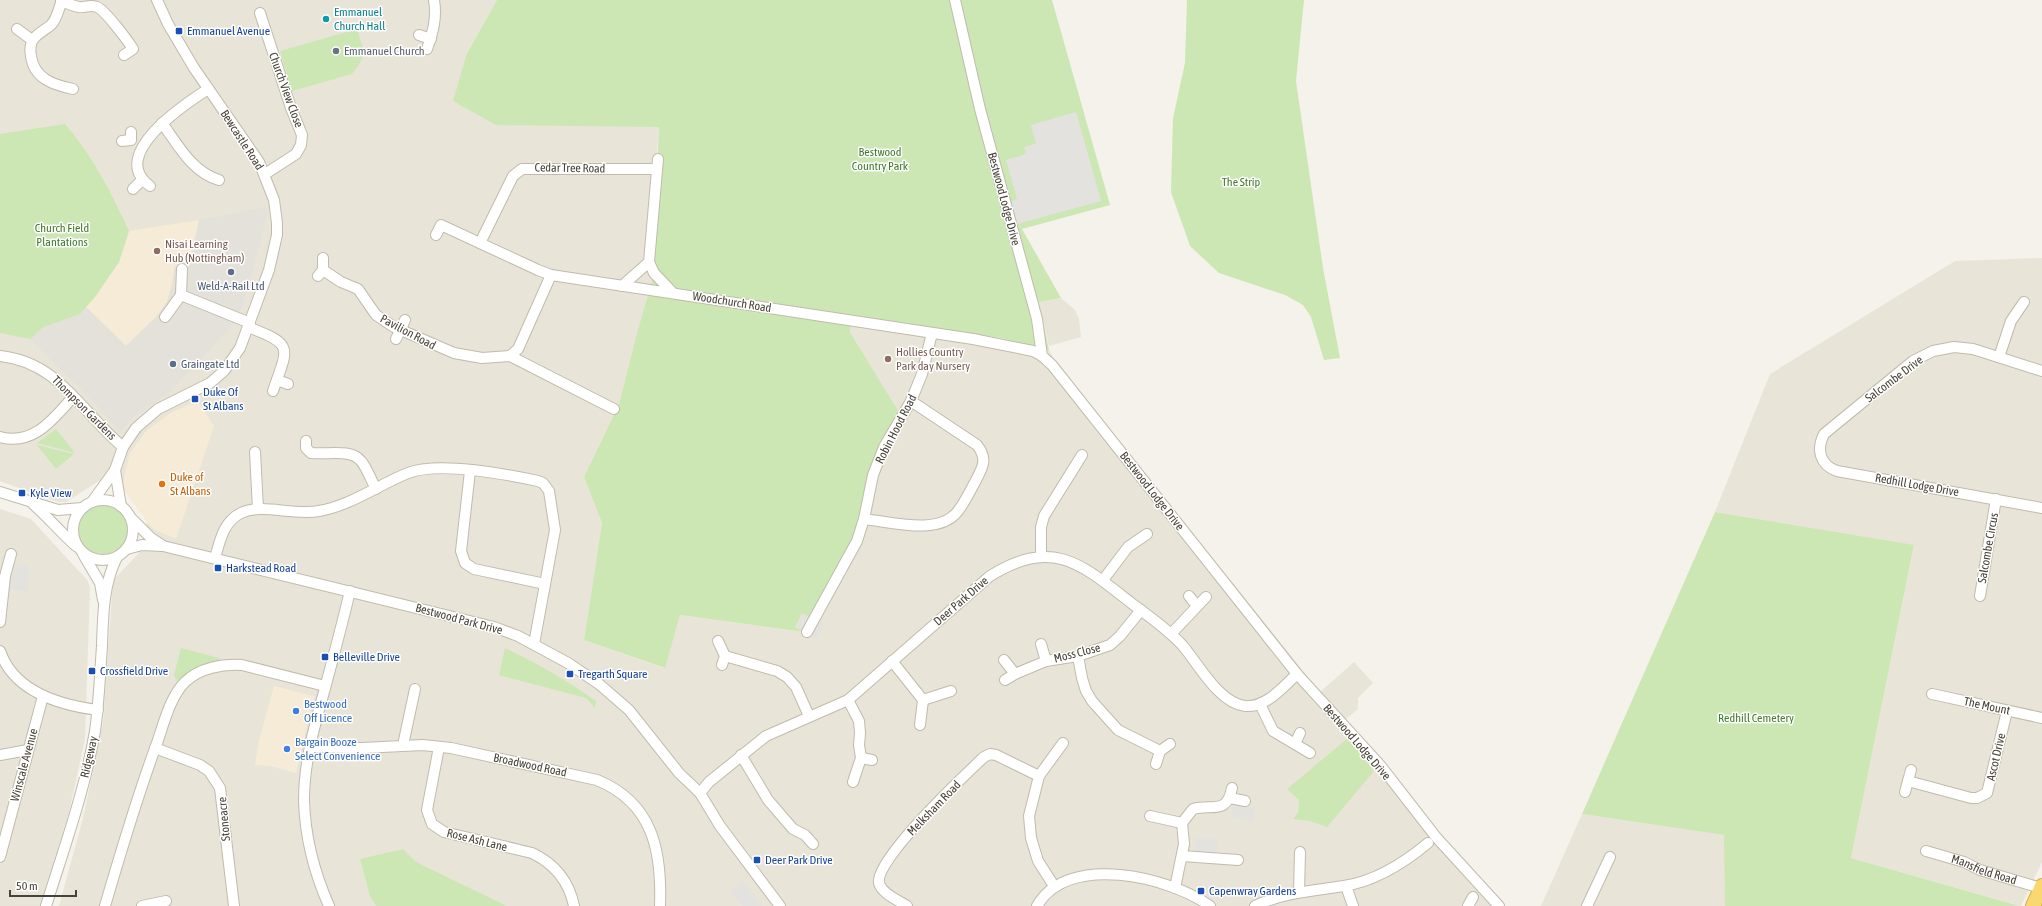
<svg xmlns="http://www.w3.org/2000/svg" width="2042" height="906" viewBox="0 0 2042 906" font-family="'Asap Condensed',sans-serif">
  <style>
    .residential { fill: #e8e5d8 }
    .commercial { fill: #f5ebd6 }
    .industrial { fill: #e4e1db }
    .green { fill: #cce7b4 }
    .parking { fill: #e3e2de }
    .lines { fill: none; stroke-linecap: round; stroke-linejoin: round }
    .minor-casing { stroke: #c0bbac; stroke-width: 12 }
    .highway-casing { stroke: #daaf3e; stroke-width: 16 }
    .minor { stroke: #fff; stroke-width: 10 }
    .highway { stroke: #fbd86f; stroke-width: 14 }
    .culture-dot { fill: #0f9aa8; stroke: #fff; stroke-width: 1.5 }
    .transit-dot { fill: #1a4fb4; stroke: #fff; stroke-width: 1.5 }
    .worship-dot { fill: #6b7280; stroke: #fff; stroke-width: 1.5 }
    .education-dot { fill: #8d6e63; stroke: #fff; stroke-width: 1.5 }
    .service-dot { fill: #5c6f8a; stroke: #fff; stroke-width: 1.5 }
    .food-dot { fill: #e8710a; stroke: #fff; stroke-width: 1.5 }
    .shop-dot { fill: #3f7fe0; stroke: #fff; stroke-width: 1.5 }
    .labels { text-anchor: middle; stroke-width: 3; stroke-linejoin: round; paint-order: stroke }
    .culture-label { font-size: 12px; fill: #0d838f; stroke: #fff; text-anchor: start }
    .transit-label { font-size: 12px; fill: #164399; stroke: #fff; text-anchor: start }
    .worship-label { font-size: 12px; fill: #5b616d; stroke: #fff; text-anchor: start }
    .street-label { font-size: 12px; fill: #484338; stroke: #fff }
    .park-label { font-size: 12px; fill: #427a2c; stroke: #fff }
    .education-label { font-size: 12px; fill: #785e54; stroke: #fff; text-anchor: start }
    .service-label { font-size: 12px; fill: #4e5e75; stroke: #fff }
    .food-label { font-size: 12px; fill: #c56008; stroke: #fff; text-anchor: start }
    .shop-label { font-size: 12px; fill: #366cbe; stroke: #fff; text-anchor: start }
  </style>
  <rect width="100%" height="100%" fill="#f4f2ea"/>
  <g class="residential">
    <polygon points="0,0 497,0 467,53 496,125 659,126 657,155 655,271 638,329 619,404 584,477 602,523 584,640 664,668 680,615 804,632 899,412 850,332 852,315 1027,343 1049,350 1056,362 1320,692 1354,662 1373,683 1358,698 1358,709 1345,720 1418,808 1504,906 59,906 83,818 103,723 113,580 139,553 147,522 155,530 125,473 123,488 102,479 66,502 58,502 0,481"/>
    <polygon points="2042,258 2042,862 2021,906 1851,858 1914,546 1715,512 1770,374 1955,261"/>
    <polygon points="1061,298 1075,310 1079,319 1081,337 1049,346 1039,302"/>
    <polygon points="0,509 31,519 88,581 90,588 85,739 69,812 41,906 0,906"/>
    <polygon points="1582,814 1725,835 1725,906 1541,906"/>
  </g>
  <g class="commercial">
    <polygon points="199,220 189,268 175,266 172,285 167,302 156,317 126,346 86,307 119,262 129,231"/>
    <polygon points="198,401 214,426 176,539 155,530 147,522 123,488 125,473 130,453 146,431 172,412"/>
    <polygon points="274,686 314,696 296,773 271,766 255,765 259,740"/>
  </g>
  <polygon class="industrial" points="267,207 268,213 243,305 233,325 168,394 134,417 120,433 103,412 30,339 42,328 80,314 86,307 126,346 156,317 167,302 172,285 175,266 189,267 199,220"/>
  <g class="green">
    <polygon points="497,0 1052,0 1110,205 1022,229 1061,298 1039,302 1049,350 1001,338 852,315 850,332 899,412 858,530 804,632 680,615 665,668 584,640 602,523 584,477 619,404 638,329 655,271 653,262 659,127 496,125 453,101 467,53"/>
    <polygon points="1187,0 1304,0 1296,81 1323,268 1340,358 1324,360 1311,317 1303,305 1285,295 1219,273 1190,246 1171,192 1173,118 1185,63"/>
    <polygon points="357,29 363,48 363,56 359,65 352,74 292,91 280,51"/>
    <path d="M65,124C92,155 112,194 129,231L119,262L95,297L80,314L42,328L30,339L0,333V134Z"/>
    <polygon points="56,429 75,453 37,443"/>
    <polygon points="37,445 74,454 56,469"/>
    <circle cx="103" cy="529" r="25"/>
    <polygon points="1715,512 1914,545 1851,858 2020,906 1725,906 1724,835 1582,814"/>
    <polygon points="181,648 219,658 220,661 200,665 177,681 174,675"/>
    <path d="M505,648C537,663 567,680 596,701L595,708L586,698L499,675Z"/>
    <polygon points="1348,738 1374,771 1327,827 1310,821 1293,819 1298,813 1299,800 1287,789"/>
    <polygon points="403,849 416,862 507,906 376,906 370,896 360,859"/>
  </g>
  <g class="parking">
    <polygon points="1076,112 1101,201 1017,224 1011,202 1017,199 1006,160 1026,154 1024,147 1036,143 1031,125"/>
    <polygon points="15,564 29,565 28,591 9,590"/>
    <polygon points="802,613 824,625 817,639 795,627"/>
    <polygon points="1233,805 1255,808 1254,821 1232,818"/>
    <polygon points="1196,838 1217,839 1217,852 1195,851"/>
    <polygon points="743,880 762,906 743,906 730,890"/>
  </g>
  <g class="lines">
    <g class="minor-casing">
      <g id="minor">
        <path d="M62,0C59,8 57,19 51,25C45,30 36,34 32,41C30,46 30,51 31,56C34,79 54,85 73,89"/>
        <polyline points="955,0 980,109 1037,319 1042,356 1052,365 1297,674 1380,765 1436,837 1499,906"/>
        <path d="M61,1C67,3 73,6 79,7C85,8 91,4 97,7C105,10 128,41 133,49L124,55"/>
        <polyline points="260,13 291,108 302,135 301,145 296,154 265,174"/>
        <polyline points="17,29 32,40"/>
        <polyline points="419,35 431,39"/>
        <path d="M427,49C433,32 437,18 434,0"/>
        <path d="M162,123C178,145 192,172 219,180"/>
        <polyline points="122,141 131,140 131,132"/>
        <path d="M150,186C107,155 185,104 208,89"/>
        <polyline points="133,189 142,180"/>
        <polyline points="436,235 441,225 538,270 551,275 973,339 1033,351 1042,356"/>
        <polyline points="480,243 513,176 522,169 657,169"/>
        <polyline points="649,262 654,273 672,292"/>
        <polyline points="323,270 341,282 358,289 376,315 394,327 454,353 482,358 510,356 614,409"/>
        <polyline points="318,276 323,270 323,258"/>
        <polyline points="622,286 649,262 658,159"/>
        <polyline points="181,295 250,323"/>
        <polyline points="165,317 181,295 182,269"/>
        <path d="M248,327C295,345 288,347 273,391"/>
        <polyline points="396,339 405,320"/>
        <path d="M0,356C59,362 81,412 123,447"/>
        <polyline points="510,356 518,349 551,275"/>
        <polyline points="1999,357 2011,321 2024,302"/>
        <path d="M2042,371L1973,349L1954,347L1933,351L1913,361L1824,434C1816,450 1820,465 1837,471L2042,508"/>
        <polyline points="277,380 288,384"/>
        <path d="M0,437C34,446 53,419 73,397"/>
        <path d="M306,441V448L311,453C325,455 351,448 361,461C367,468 371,480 376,489"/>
        <polyline points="255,452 258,509"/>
        <polyline points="115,470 121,506"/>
        <polyline points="470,471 461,551 465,563 474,569 545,584"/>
        <polyline points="0,492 58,510 82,508"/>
        <circle cx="103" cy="530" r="30"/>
        <polyline points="92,502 115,470 123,447 136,428 158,409 210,383 224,371 240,348 269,270 277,235 277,223 274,200 259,162 194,68 168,24 157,0"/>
        <path d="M33,504C49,518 61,533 76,546"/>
        <polyline points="131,518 151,538 163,546"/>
        <path d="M864,519C892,522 939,536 958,511C965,502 970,491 975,482C983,467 988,459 977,445L911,401"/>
        <polyline points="127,549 142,545 163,546 494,627 518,636 568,663 599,684 629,710 679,773 700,793 720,826 780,906"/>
        <polyline points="83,554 100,583 103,600"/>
        <polyline points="1041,556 1041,527 1044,516 1082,455"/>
        <path d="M215,558C220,541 223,522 241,513C261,503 294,516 319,511C352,505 378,485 408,473C439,461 505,474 538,481L543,483L549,491L555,530L534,644"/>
        <polyline points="1103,580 1128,547 1147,534"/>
        <polyline points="1189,596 1197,606"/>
        <polyline points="1980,596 1996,499"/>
        <polyline points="0,622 5,576 11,554"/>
        <polyline points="807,632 857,541 864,519 873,475 884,447 911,401 922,374 932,333"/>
        <polyline points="1171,634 1206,597"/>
        <polyline points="718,641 725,656 722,665"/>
        <polyline points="1041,644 1046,661"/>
        <path d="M0,651C14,692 59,705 98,710"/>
        <polyline points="725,656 777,671 787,677 796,687 809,716"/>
        <polyline points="1078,656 1082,678 1086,691 1092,701 1118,730 1160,751"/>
        <polyline points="1004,660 1015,674 1005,680"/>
        <polyline points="892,661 923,700 920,725"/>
        <polyline points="1015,674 1046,661 1078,656 1110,645 1120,636 1141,610"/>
        <polyline points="1932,694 2042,718"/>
        <polyline points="848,700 859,721 860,733 859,745 861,758 853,782"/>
        <polyline points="923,700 951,691"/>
        <polyline points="1260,704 1273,731 1310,753"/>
        <polyline points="1295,744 1300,733"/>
        <polyline points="403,745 415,689"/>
        <path d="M310,747L362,748L423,745L451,748L597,780C653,803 662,851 660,906"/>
        <path d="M439,747L427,810L432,824L444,832L532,853C555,864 569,881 574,906"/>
        <polyline points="155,748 200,765 209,771 220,788 234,906"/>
        <polyline points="0,755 28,750"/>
        <polyline points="741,755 768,800 793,829 805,835 813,844"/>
        <polyline points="861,758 872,760"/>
        <polyline points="1156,764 1160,751 1170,744"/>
        <polyline points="1908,781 1971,798 1977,798 1987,793 2007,711"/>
        <polyline points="1905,792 1911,770"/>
        <path d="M700,793L709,782L766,736L848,700L990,576C1052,538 1079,562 1130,602C1148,616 1168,629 1183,646C1199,665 1219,703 1245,706C1266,708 1283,687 1297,674"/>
        <polyline points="1230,798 1245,801"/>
        <polyline points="1150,816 1182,823"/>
        <path d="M1182,823L1193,809C1212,804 1227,815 1232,788"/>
        <path id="s1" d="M1926,851L1964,862L1980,870L2041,888"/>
        <polyline points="1182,856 1238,860"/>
        <polyline points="0,857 43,696"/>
        <polyline points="1054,886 1038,861 1031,838 1029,816 1039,776 1063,743"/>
        <polyline points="1346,886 1353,906"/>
        <polyline points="1175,888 1184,844 1182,823"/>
        <polyline points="1299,892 1300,852"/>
        <path d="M46,906C64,848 85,790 95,731C99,703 100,674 102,646C103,616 103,585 117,557"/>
        <path d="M105,906C121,851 137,797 157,743C164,723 170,697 185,682C199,668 222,664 242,665L325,686"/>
        <polyline points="142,906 166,901"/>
        <path d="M329,906C314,872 305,837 304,800C304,763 314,727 324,692C333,658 342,625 350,591"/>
        <path d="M907,906C898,900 882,894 879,883C874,860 965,775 984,757L990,754L996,755L1039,776"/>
        <path d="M1037,906C1067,852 1170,877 1210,906"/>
        <path d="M1255,906C1284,892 1313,891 1344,886C1376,881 1404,863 1428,843"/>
        <polyline points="1468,906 1473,897"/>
        <polyline points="1587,906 1610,857"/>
      </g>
    </g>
    <g class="highway-casing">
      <polyline id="highway" points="2033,906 2042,886"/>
    </g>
    <use href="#minor" class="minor"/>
    <use href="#highway" class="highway"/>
  </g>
  <circle class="culture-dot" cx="326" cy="19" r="4"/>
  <g class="transit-dot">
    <rect x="175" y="27" width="8" height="8" rx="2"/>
    <rect x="191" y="395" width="8" height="8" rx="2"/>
    <rect x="18" y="489" width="8" height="8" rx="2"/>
    <rect x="214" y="564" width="8" height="8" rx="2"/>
    <rect x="321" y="653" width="8" height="8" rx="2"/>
    <rect x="88" y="667" width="8" height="8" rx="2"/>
    <rect x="566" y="670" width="8" height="8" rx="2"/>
    <rect x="753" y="856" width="8" height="8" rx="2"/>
    <rect x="1197" y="887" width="8" height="8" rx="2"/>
  </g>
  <circle class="worship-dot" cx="336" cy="51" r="4"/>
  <g class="education-dot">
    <circle cx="157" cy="251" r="4"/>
    <circle cx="888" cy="359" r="4"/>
  </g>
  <g class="service-dot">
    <circle cx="231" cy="272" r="4"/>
    <circle cx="173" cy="364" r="4"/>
  </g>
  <circle class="food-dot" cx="162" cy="484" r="4"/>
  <g class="shop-dot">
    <circle cx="296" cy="711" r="4"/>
    <circle cx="287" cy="749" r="4"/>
  </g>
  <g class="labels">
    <g class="culture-label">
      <text x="334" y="16">Emmanuel<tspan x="334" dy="14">Church Hall</tspan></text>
    </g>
    <g class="transit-label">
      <text x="187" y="35">Emmanuel Avenue</text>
      <text x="203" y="396">Duke Of<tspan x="203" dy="14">St Albans</tspan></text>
      <text x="30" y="497">Kyle View</text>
      <text x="226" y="572">Harkstead Road</text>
      <text x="333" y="661">Belleville Drive</text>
      <text x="100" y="675">Crossfield Drive</text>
      <text x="578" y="678">Tregarth Square</text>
      <text x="765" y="864">Deer Park Drive</text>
      <text x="1209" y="895">Capenwray Gardens</text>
    </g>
    <g class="worship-label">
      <text x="344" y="55">Emmanuel Church</text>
    </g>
    <g class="street-label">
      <text transform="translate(286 90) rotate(70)" y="4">Church View Close</text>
      <text transform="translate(242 140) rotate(57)" y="4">Bewcastle Road</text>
      <text transform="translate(570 168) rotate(1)" y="4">Cedar Tree Road</text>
      <text transform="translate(1004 199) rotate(75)" y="4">Bestwood Lodge Drive</text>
      <text transform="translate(732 302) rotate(9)" y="4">Woodchurch Road</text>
      <text transform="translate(408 332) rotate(28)" y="4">Pavilion Road</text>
      <text transform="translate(1894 379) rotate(-37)" y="4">Salcombe Drive</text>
      <text transform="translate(84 408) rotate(45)" y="4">Thompson Gardens</text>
      <text transform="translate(896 429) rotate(-63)" y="4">Robin Hood Road</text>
      <text transform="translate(1917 485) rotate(10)" y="4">Redhill Lodge Drive</text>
      <text transform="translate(1152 491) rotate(52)" y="4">Bestwood Lodge Drive</text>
      <text transform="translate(1988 548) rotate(-80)" y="4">Salcombe Circus</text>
      <text transform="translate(961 601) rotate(-41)" y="4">Deer Park Drive</text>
      <text transform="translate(459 619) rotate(15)" y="4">Bestwood Park Drive</text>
      <text transform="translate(1077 653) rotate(-14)" y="4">Moss Close</text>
      <text transform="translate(1987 706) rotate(12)" y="4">The Mount</text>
      <text transform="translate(1357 742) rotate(49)" y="4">Bestwood Lodge Drive</text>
      <text transform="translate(89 757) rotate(-77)" y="4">Ridgeway</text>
      <text transform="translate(1996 757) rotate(-77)" y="4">Ascot Drive</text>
      <text transform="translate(24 765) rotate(-75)" y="4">Winscale Avenue</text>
      <text transform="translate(530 765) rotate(12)" y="4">Broadwood Road</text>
      <text transform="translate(934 808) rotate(-46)" y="4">Melksham Road</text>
      <text transform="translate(224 819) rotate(-95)" y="4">Stoneacre</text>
      <text transform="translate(477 840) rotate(14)" y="4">Rose Ash Lane</text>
      <text dy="4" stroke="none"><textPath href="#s1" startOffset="61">Mansfield Road</textPath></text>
    </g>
    <g class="park-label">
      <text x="880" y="156">Bestwood<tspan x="880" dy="14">Country Park</tspan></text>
      <text x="1241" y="186">The Strip</text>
      <text x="62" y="232">Church Field<tspan x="62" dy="14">Plantations</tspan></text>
      <text x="1756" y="722">Redhill Cemetery</text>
    </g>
    <g class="education-label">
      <text x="165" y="248">Nisai Learning<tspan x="165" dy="14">Hub (Nottingham)</tspan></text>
      <text x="896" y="356">Hollies Country<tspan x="896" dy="14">Park day Nursery</tspan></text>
    </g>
    <g class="service-label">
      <text x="231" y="290">Weld-A-Rail Ltd</text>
      <text x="181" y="368" text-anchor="start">Graingate Ltd</text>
    </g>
    <g class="food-label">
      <text x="170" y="481">Duke of<tspan x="170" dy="14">St Albans</tspan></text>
    </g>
    <g class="shop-label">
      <text x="304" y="708">Bestwood<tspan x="304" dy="14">Off Licence</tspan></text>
      <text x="295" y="746">Bargain Booze<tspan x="295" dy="14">Select Convenience</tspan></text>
    </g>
  </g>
  <path d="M10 890v6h66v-6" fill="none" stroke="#484338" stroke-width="2"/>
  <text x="16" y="890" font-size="12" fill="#484338" stroke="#ffffff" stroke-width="3" paint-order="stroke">50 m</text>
</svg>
